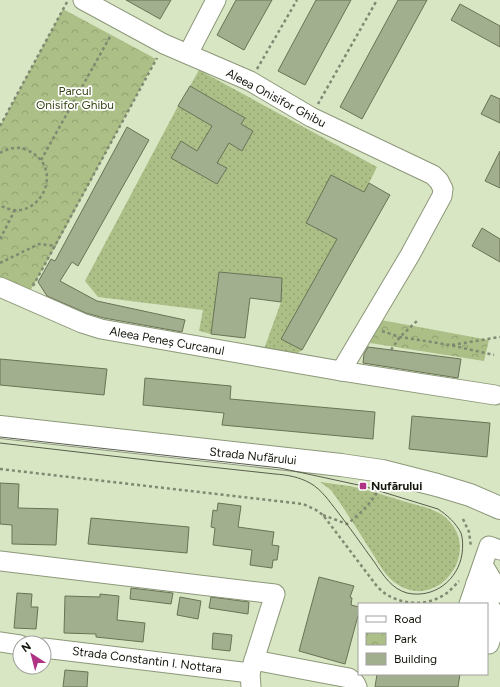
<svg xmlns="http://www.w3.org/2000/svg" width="500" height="687" viewBox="0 0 500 687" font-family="Figtree,sans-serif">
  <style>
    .grass { fill: url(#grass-dots) }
    .park { fill: url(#park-crowns) }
    .building { fill: #a2af8e; stroke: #687355 }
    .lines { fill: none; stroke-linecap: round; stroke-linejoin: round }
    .minor-casing { stroke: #8c9879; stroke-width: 21 }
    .major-casing { stroke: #8c9879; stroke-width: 24 }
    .path { stroke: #808971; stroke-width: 2.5; stroke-dasharray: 3 3; stroke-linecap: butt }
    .minor { stroke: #fff; stroke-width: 19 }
    .major { stroke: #fff; stroke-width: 22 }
    .tram { stroke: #575e4a; stroke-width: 1 }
    .poi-dot { fill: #b03383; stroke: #fff; stroke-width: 1.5 }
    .labels { text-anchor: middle; stroke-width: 3.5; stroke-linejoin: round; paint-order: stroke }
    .park-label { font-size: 12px; fill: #374515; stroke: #fff }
    .street-label { font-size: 12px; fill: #12160a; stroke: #fff }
    .poi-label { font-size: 12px; font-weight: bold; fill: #12160a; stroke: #fff; text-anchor: start }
  </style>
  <defs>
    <pattern id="grass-dots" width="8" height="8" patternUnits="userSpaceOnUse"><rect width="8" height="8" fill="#abbf86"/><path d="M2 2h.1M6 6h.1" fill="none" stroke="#92a372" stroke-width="1.8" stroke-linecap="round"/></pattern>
    <pattern id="park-crowns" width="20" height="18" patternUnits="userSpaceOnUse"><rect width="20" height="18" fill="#abbf86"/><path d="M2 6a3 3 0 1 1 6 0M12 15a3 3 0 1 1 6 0" fill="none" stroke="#92a372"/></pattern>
  </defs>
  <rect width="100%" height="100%" fill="#d9e6c4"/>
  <g class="grass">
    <polygon points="199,70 377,167 369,183 282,339 302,350 294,356 263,352 281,302 282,278 220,272 211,334 199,331 203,310 98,297 85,281 178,106 212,126 197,151 181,142 172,158 217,184 227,168 217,163 229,143 242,151 253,131 241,124 245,118 190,86"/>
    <path d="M320,482C333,484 346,485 359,488C375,492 390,497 406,502C419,506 434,508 445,517C483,549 441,609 400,586C385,578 378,561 369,548C359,532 349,516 338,500L331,490Z"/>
  </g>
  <g class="park">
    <polygon points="63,9 156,59 56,246 26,298 0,287 0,126"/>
    <polygon points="381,320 489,340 484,361 370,343"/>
  </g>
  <g class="building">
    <polygon points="126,0 171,0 160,19"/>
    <polygon points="236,0 272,0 244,50 217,35"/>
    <polygon points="316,0 351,0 305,85 278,71"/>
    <polygon points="398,0 427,0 362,119 340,107"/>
    <polygon points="460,4 500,26 500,47 451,20"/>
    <polygon points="190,86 245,118 241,124 253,131 242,151 229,143 217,163 227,168 217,184 171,158 181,141 197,151 212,126 178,106"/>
    <polygon points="491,95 500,99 500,123 481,114"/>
    <polygon points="127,127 149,140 78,266 72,262 60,281 97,301 185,320 182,332 104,318 86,313 47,296 38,282 51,259 55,261"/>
    <polygon points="500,151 500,188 485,181"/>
    <polygon points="331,175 364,192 369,183 390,195 302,350 281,339 337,239 306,223"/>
    <polygon points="482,228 500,239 500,262 472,246"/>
    <polygon points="219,272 282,278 281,302 250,298 245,338 211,334"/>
    <polygon points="368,347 461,359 458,378 363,363 364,354"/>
    <polygon points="0,359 107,369 104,395 0,385"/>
    <polygon points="145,378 231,386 230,399 375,412 373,439 222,425 224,413 143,405"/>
    <polygon points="412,416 490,423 487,457 409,449"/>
    <polygon points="0,483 19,484 18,508 58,509 56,545 12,544 12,525 0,524"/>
    <polygon points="218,503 241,506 238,527 274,532 272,545 279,546 277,560 273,560 272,568 250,565 252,550 213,545 215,528 211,527 213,510 217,511"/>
    <polygon points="91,518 189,527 187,553 88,544"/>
    <polygon points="319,577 354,586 350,597 352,598 351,605 359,607 359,612 345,664 299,651"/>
    <polygon points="131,588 173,593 171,604 130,599"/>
    <polygon points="17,593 32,594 31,607 38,607 36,629 14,628"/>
    <polygon points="100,594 119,596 117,620 145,623 143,642 96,637 96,634 64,633 65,596 100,597"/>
    <polygon points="180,597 201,601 198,619 177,615"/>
    <polygon points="211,597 249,602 248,614 209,608"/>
    <polygon points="213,633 232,635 230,651 212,649"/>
    <polygon points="65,670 88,672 87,687 63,687"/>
    <polygon points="377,674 460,674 458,687 375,687"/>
  </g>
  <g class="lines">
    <g class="minor-casing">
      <g id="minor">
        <polyline points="83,0 164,44 250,81 311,117 433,175 439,181 443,189 442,196 410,255 341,371"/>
        <polyline points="188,54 216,0"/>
        <polyline points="0,287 82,323 101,329 341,371 495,395"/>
        <polyline points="0,561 275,594 250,673 251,687"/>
        <polyline points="483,565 500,593"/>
        <polyline points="476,583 497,619 489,644"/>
        <polyline points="469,604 489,546 500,550"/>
        <polyline points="0,642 20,645"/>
        <polyline points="44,648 250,673"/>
        <polyline points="254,660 349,678 355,683 357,687"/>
      </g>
    </g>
    <g class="major-casing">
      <polyline id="major" points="0,427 341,465 382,471 437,485 470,495 500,508"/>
    </g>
    <g class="path">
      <polyline points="257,69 297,0"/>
      <polyline points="318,104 377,0"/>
      <polyline points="0,126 67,2"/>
      <path d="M0,153C8,148 18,146 27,150C69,168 37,228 0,205"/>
      <polyline points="41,160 111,35"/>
      <polyline points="0,239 15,210"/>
      <polyline points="0,263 39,244 56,246"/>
      <polyline points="33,286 157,58"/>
      <polyline points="382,331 400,337 450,345 494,355"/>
      <polyline points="452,345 500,337"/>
      <polyline points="391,350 400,337 419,319"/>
      <path d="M0,469L303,504L316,510L323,515L376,585C379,588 382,592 386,594C404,606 431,606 448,592C452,589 456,584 459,581"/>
      <path d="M323,515L347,524C360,514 370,504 378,491"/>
      <polyline points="463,519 469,532 471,547"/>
    </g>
    <use href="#minor" class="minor"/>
    <use href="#major" class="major"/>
    <path class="tram" d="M0,437L280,468L363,486L438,509C447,515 456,523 461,533C463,539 463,547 462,554C458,580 434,599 407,593C392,589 383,575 375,563C362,545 350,528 337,511C329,501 322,490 310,483C299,477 288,475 275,474L155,461L0,443"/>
  </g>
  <rect class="poi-dot" x="359" y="482" width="8" height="8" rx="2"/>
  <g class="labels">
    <g class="park-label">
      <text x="75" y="95">Parcul<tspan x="75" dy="14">Onisifor Ghibu</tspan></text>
    </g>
    <g class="street-label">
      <text transform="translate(276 98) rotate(28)" y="4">Aleea Onisifor Ghibu</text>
      <text transform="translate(167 341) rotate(10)" y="4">Aleea Peneș Curcanul</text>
      <text transform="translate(253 456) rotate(6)" y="4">Strada Nufărului</text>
      <text transform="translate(147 660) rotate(7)" y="4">Strada Constantin I. Nottara</text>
    </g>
    <g class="poi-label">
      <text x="371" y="490">Nufărului</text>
    </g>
  </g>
  <rect x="358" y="603" width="130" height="72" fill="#ffffff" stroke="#a0a29d"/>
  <rect x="366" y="616" width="20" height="6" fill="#ffffff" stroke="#a0a29d"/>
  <text x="394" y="623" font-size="12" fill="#12160a">Road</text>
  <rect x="366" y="633" width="20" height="12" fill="url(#park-crowns)" stroke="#a0a29d"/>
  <text x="394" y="643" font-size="12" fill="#12160a">Park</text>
  <rect x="366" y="653" width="20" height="12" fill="#a2af8e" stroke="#a0a29d"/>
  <text x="394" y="663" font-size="12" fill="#12160a">Building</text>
  <g transform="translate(32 655) rotate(324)"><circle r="19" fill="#ffffff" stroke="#a0a29d"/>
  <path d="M0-3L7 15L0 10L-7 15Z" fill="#b03383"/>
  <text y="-6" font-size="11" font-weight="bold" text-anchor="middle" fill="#12160a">N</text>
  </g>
</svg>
